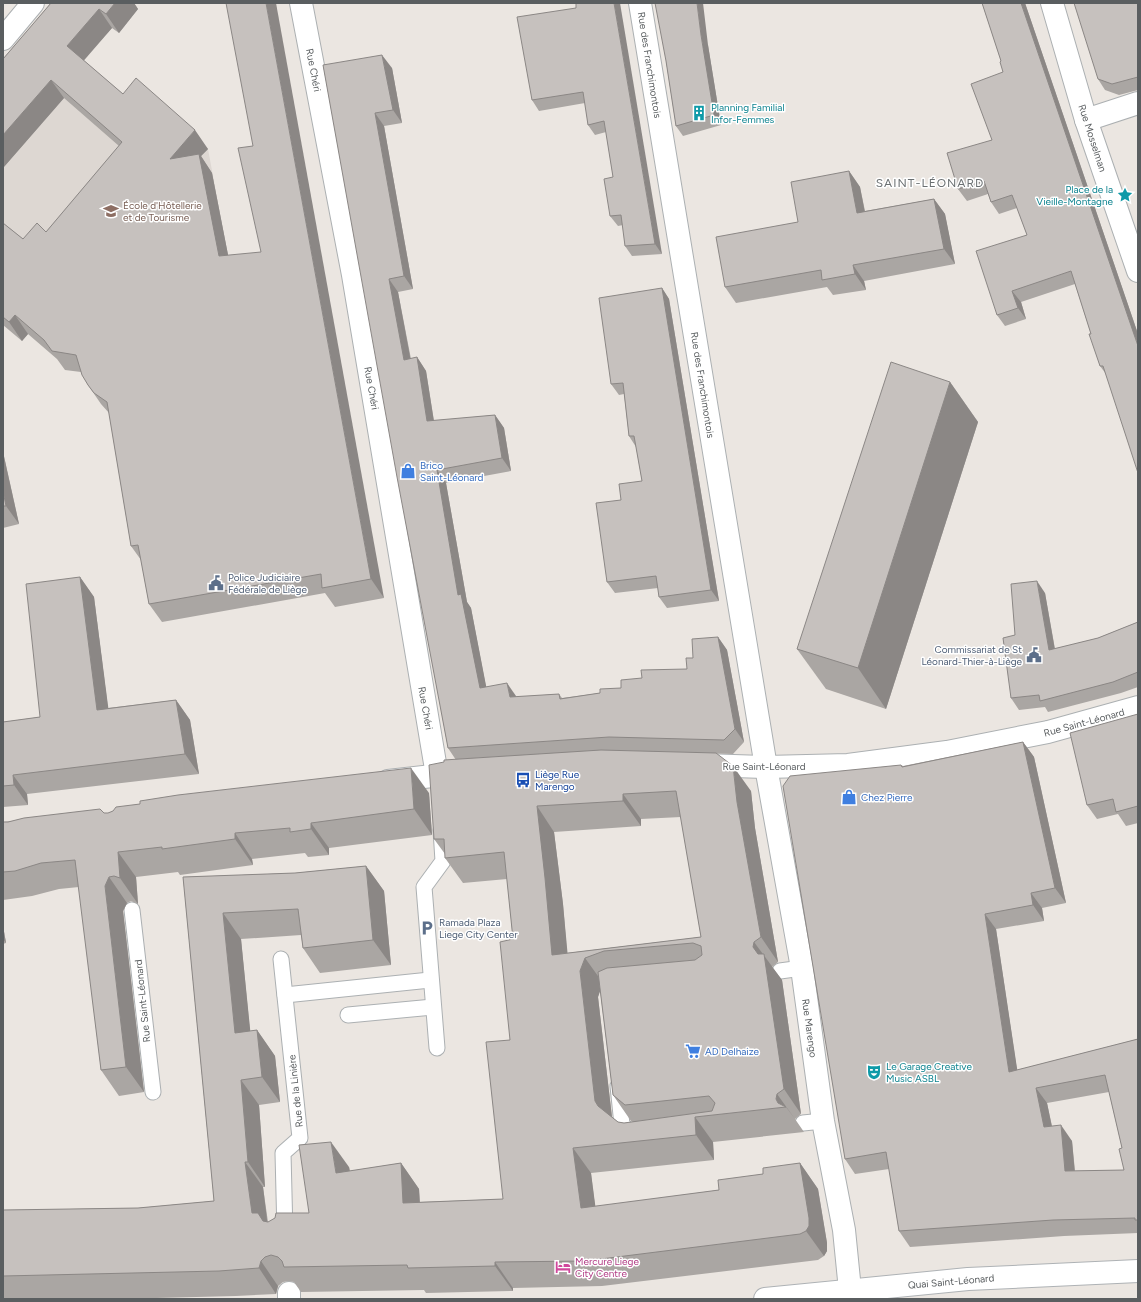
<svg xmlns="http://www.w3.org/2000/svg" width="1141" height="1302" viewBox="0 0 1141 1302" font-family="Figtree,sans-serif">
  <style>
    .education { fill: #ddd7d2 }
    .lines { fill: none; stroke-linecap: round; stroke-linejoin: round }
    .lane-casing { stroke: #acb0b2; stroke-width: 17 }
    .street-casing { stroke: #acb0b2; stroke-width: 24 }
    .secondary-casing { stroke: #aeb2b5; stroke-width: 24 }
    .lane { stroke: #fff; stroke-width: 15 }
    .street { stroke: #fff; stroke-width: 22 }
    .secondary { stroke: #fff; stroke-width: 22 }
    .wall { fill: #aaa6a3; fill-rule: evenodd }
    .shaded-wall { fill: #8b8785 }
    .building { fill: #c6c1be; stroke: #8b8785; fill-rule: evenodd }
    .labels { text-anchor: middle; stroke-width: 3; stroke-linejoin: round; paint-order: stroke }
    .street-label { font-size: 10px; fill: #5a5e60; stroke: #fff }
    .culture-label { font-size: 10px; fill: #0d838f; stroke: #fff; text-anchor: start }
    .education-label { font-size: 10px; fill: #785e54; stroke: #fff; text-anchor: start }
    .shop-label { font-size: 10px; fill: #366cbe; stroke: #fff; text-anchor: start }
    .service-label { font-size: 10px; fill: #4e5e75; stroke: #fff; text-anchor: start }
    .transit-label { font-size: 10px; fill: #164399; stroke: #fff; text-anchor: start }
    .hotel-label { font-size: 10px; fill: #b23c85; stroke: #fff; text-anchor: start }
    .quarter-label { font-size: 12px; letter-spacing: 1px; fill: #6b7072; stroke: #fff }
  </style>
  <rect width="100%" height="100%" fill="#ebe6e1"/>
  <polygon class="education" points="51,37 135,112 149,96 208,149 233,284 3,280 3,92"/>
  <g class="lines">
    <g class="lane-casing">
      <g id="lane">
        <polyline points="132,910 153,1092"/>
        <polyline points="281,959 300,1138 283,1153 285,1234"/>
        <polyline points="780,971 802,968"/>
        <polyline points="285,995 430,980"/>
        <polyline points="348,1015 433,1007"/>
        <polyline points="437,1048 424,887 443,861 441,830"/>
        <polyline points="618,1086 622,1125 636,1137"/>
        <polyline points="803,1123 823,1121"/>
      </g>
    </g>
    <g class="street-casing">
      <g id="street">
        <polyline points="301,3 353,275 437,775"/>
        <polyline points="640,3 766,767 802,968 823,1121 844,1230 850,1290"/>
        <polyline points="1052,3 1086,120 1138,271"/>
        <polyline points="3,39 33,3"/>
        <polyline points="1086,120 1138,103"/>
        <polyline points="703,765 766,767 848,765 947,752 1048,732 1138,707"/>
        <polyline points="388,781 459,773"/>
        <polyline points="289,1293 289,1299"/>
      </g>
    </g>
    <g class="secondary-casing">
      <polyline id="secondary" points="765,1299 968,1279 1138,1271"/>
    </g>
    <use href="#lane" class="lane"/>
    <use href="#street" class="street"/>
    <use href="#secondary" class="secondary"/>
  </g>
  <g class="wall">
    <polygon points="51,3 134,3 138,9 119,33 112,28 83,60 123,94 208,149 201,156 212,173 228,255 384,598 335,607 325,593 162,622 149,604 141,560 131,546 109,413 101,404 88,385 81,372 65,370 57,359 28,334 22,341 3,325 3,223 23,239 46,232 119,146 64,98 3,168 3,59"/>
    <polygon points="982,3 1025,3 1138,334 1106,374 1100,366 1091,334 1075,284 1021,302 1026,319 1005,326 997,315 1027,235 1017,208 999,214 991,202 988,194 967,201 958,189 992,140 1003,72 1001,61"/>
    <polygon points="1138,3 1138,90 1119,95 1105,90 1098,79"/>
    <polygon points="576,8 662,254 632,256 625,246 623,225 618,226 610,216 613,177 606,132 595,135 588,125 585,103 539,111 532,100"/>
    <polygon points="708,45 721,125 683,136 676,126 666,61"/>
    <path d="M323,65L392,68L402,123L384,126L413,289L398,292L411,359L417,357L426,371L434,421L495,415L504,428L511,471L446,483L467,602L471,608L486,687L516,697L559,694L562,698L600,693L621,688L642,678L687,669L693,658L718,637L727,650L744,742L733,754L668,752L751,791L755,828L778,962L772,967L782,980L801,1114L795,1119L804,1132L713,1142L714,1160L591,1173L595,1207L719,1190L763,1174L800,1163L818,1189L827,1243V1251L824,1256L818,1260L602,1286L513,1288V1291L426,1293L424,1290L301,1292L294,1282L289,1281L283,1282L278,1286L276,1294L236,1296L117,1299H3V1210L138,1208L214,1201L183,877L295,873L366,866L384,891L391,965L320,973L303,948L301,935L241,939L250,1031L257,1030L275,1056L280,1102L259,1105L265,1187H263L268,1222L309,1213L349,1167L350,1171L401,1163L419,1189L420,1202L503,1199L510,1040L513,939L507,879L463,883L445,858V854L434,839L456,760L448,748ZM681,817L701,937L567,953L563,904L554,832L641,826V819ZM600,990L613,1095L631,1121L633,1122L624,1123L618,1122L612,1117L598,997Z"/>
    <polygon points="849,171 860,187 865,211 934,199 945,214 955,264 864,281 866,290 833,295 827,287 736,303 725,287 798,222"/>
    <polygon points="662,288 669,299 719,601 667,608 659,597 658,588 615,593 607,582 621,500 642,481 636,447 629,436 624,394 619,395 611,384"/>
    <polygon points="950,382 978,422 886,709 826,689 797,649"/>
    <polygon points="3,452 19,524 3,528"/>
    <polygon points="80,577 94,597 108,708 176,700 190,720 199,774 27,794 28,805 3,807 3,722 40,717"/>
    <polygon points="1045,593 1055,649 1098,638 1138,622 1138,687 1121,693 1048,712 1045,707 1019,710 1011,698 1015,635"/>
    <polygon points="1138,714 1138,823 1126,826 1118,814 1097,819 1087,805"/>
    <path d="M1023,742L1034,757L1066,903L1042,908L1044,921L996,929L1017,1070L1138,1039V1233L1064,1236L910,1247L899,1231L889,1169L855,1174L845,1159L901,765L903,766ZM1109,1092L1122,1148L1124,1170L1075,1171L1072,1141L1052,1126L1047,1103Z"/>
    <polygon points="429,793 432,835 329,848 329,855 308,857 305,853 252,859 253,865 180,875 178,872 136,877 138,904 131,901 127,903 123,911 144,1092 119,1096 101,1070 79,887 59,889 32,896 3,900 3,822 104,813 108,813"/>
    <polygon points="3,926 6,943 3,944"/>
  </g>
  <g class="shaded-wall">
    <polygon points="115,3 134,3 138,9 119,33 106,14"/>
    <polygon points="266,3 276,3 384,598 371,579"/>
    <polygon points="614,3 620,3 662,254 655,244"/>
    <polygon points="697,3 703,3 708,45 721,125 714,115 701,35"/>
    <polygon points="1021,3 1025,3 1138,334 1138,346"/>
    <polygon points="99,9 112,28 80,65 67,46"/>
    <polygon points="382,55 392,68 402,123 393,110"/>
    <polygon points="51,80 64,98 3,168 3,135"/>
    <polygon points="375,113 384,126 413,289 404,276"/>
    <polygon points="195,130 208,149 201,156 212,173 232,275 219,256 170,159"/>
    <polygon points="849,171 860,187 868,229 857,213"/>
    <polygon points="934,199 945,214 955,264 944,249"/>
    <polygon points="853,265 864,281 866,290 855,274"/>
    <polygon points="389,279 398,292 413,373 404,360"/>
    <polygon points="662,288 669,299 719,601 711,590"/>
    <polygon points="1012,291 1021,302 1026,319 1018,308"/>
    <polygon points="15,315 28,334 22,341 9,322"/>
    <polygon points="417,357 426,371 436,435 427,421"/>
    <polygon points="950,382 978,422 886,709 858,668"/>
    <polygon points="495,415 504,428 511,471 502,458"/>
    <polygon points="3,452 19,524 6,506 3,491"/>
    <polygon points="437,470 446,483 467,602 471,608 489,701 480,688 458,595"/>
    <polygon points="80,577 94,597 111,729 97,710"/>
    <polygon points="1037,581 1045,593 1057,662 1049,650"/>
    <polygon points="718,637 727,650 744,742 735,729"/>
    <polygon points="507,683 516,696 519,711 510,697"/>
    <polygon points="176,700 190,720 199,774 185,754"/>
    <polygon points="1023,742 1034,757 1066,903 1055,888"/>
    <polygon points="733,766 751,791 755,828 778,962 761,937 737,802"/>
    <polygon points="411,768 429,793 432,835 414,809"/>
    <polygon points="13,775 27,794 28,805 14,785"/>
    <polygon points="623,794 641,819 641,826 623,801"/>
    <polygon points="537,806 554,832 563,904 570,980 552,955"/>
    <polygon points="311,823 329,848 329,855 311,829"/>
    <polygon points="235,833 252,859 253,865 235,839"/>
    <polygon points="118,852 136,877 138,904 120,878"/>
    <polygon points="366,866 384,891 391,965 373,940"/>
    <polygon points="109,877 127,903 123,911 144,1092 126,1067 105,886"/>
    <polygon points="1031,893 1042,908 1044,921 1033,905"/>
    <polygon points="223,913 241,939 253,1058 235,1033"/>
    <polygon points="985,914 996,929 1020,1088 1009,1072"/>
    <polygon points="3,926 6,943 3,939"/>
    <polygon points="754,942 782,980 801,1114 784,1089 753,947"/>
    <polygon points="585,958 603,983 598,997 613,1126 598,1106 595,1101 580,971"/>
    <polygon points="257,1030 275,1056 280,1102 262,1077"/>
    <polygon points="241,1080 259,1105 265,1187 248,1162"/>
    <polygon points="1036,1088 1047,1103 1055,1142 1044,1127"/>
    <polygon points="777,1094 795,1119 786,1107 778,1103 776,1099"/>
    <polygon points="695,1117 713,1142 714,1160 696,1135"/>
    <polygon points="1061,1125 1072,1141 1076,1186 1065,1171"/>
    <polygon points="331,1142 349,1167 354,1198 336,1173"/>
    <polygon points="573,1148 591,1173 599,1234 581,1208"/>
    <polygon points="245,1162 263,1187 268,1228 252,1213"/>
    <polygon points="401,1163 419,1189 421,1228 403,1203"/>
    <polygon points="800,1163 818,1189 827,1243 827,1251 824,1256 806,1231"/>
    <polygon points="261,1261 278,1286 276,1294 259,1268"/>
    <polygon points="495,1262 513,1288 513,1291 495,1266"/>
  </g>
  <g class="building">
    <polygon points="51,3 115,3 106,14 99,9 67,46 123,94 136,78 195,130 170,159 199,154 219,256 261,252 238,148 253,146 226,3 266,3 371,579 322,588 321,574 149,604 138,545 131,546 107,402 94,393 88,385 82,375 76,355 52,351 44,340 15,315 9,322 3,317 3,223 23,239 37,223 46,232 122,142 51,80 3,135 3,59"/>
    <polygon points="576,3 614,3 655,244 625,246 621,215 610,216 604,179 613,177 604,121 588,125 583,92 532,100 517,17 576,8"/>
    <polygon points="655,3 697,3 701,35 714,115 676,126 666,61"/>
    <polygon points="982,3 1021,3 1138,346 1138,473 1103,366 1100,366 1089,334 1091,334 1071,271 1012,291 1018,308 997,315 976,251 1027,235 1012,195 991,202 984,181 958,189 947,153 992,140 971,84 1003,72 1000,62 1001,61"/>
    <polygon points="1074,3 1138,3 1138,77 1112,84 1098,79"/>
    <polygon points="382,55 393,110 375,113 404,276 389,279 404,360 417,357 427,421 495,415 502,458 437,470 458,595 461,594 480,688 507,683 510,697 559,694 560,699 600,693 600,689 621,688 621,680 642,678 641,670 687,669 686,658 693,658 692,639 718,637 735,729 724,740 609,737 448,748 397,477 323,65"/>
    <polygon points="849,171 857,213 934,199 944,249 853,265 855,274 822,280 821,270 725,287 716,237 798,222 791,182"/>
    <polygon points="662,288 711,590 659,597 656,576 607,582 596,503 621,500 619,484 642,481 634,436 629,436 623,383 611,384 599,298"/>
    <polygon points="891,362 950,382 858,668 797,649"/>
    <polygon points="3,491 6,506 3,506"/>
    <polygon points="80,577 97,710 176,700 185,754 13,775 14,785 3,786 3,722 40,717 26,584"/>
    <polygon points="1037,581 1049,650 1098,638 1138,622 1138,672 1113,682 1040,701 1039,695 1011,698 1003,638 1015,635 1011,584"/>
    <polygon points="1138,714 1138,806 1116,812 1113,799 1087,805 1070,733"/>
    <path d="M1023,742L1055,888L1031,893L1033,905L985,914L1009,1072L1138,1039V1220H1135V1218L1053,1220L899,1231L886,1152L845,1159L783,786L790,776L901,765L902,767ZM1105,1075L1122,1148L1119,1149L1124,1170L1065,1171L1061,1125L1044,1127L1036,1088Z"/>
    <path d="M601,750L716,753L733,766L737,802L761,937L754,942L753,947L758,954H764L784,1089L777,1094L776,1099L778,1103L786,1107L695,1117L696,1135L573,1148L581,1208L719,1190L718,1180L763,1174V1168L800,1163L809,1218V1226L806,1231L800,1234L585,1261L495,1262V1266L408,1268L407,1265L284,1267L282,1261L278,1257L271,1255L265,1257L261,1261L259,1268L219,1271L3,1276V1210L138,1208L214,1201L183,877L295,873L366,866L373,940L303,948L298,909L223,913L235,1033L257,1030L262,1077L241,1080L248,1162H245L252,1213H258L263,1221L268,1222L275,1218L276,1213H309L299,1145L331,1142L336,1173L401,1163L403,1203L503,1199L486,1042L510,1040L500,942L513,939L504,852L445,858L444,839H434L429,765L444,762V760ZM676,791L701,937L552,955L545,878L537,806L623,801V794ZM693,943L701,946L702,955L695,960L607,968L598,972L613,1095L625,1105L709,1096L715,1103L712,1111L624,1123L618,1122L598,1106L595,1101L580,971L585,958L604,951Z"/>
    <polygon points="411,768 414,809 311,823 311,829 290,832 290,828 235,833 235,839 162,849 162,847 118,852 120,878 114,876 109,877 105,886 126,1067 101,1070 75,860 41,863 15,871 3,872 3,822 8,822 24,818 100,809 104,813 108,813 113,811 116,807 140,804 140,801 178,795"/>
  </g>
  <defs>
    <g id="building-bare" transform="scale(1.2)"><path d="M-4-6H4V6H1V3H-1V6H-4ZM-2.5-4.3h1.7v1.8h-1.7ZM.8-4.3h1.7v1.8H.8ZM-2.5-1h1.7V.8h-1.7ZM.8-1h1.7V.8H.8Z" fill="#0f9aa8" stroke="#fff" stroke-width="2.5" paint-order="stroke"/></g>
    <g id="sight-bare" transform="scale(1.2)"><path d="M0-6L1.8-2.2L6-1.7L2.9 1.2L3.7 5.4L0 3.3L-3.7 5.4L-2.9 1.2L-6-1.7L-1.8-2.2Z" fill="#0f9aa8" stroke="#fff" stroke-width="2.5" paint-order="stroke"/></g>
    <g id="school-bare" transform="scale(1.2)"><path d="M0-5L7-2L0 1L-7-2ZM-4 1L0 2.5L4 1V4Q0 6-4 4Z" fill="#8d6e63" stroke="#fff" stroke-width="2.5" paint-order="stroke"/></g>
    <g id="shop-bare" transform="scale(1.2)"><path d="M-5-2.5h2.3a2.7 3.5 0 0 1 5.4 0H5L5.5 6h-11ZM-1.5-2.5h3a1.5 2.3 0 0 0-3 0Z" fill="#3f7fe0" stroke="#fff" stroke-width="2.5" paint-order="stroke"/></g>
    <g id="civic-bare" transform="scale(1.2)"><path d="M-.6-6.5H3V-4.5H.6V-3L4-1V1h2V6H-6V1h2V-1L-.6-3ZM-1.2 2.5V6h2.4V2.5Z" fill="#5c6f8a" stroke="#fff" stroke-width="2.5" paint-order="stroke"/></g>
    <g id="bus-bare" transform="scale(1.2)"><path d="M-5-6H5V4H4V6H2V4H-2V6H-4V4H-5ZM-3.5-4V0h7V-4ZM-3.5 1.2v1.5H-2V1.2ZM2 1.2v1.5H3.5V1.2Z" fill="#1a4fb4" stroke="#fff" stroke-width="2.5" paint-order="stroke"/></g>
    <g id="parking-bare" transform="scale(1.2)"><path d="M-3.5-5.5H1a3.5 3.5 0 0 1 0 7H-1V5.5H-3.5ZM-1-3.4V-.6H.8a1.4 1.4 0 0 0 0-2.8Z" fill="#5c6f8a" stroke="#fff" stroke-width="2.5" paint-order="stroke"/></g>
    <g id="supermarket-bare" transform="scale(1.2)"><path d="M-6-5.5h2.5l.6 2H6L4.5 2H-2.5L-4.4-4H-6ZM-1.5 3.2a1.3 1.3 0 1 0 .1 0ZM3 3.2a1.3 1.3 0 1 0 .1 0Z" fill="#3f7fe0" stroke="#fff" stroke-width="2.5" paint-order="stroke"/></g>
    <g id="theatre-bare" transform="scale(1.2)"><path d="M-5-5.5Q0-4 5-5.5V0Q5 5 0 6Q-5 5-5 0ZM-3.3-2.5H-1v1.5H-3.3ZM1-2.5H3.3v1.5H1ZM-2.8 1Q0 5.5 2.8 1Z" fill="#0f9aa8" stroke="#fff" stroke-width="2.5" paint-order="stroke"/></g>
    <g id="hotel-bare" transform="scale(1.2)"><path d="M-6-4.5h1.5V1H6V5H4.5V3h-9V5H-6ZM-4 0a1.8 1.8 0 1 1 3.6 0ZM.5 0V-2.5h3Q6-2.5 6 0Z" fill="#d1479c" stroke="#fff" stroke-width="2.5" paint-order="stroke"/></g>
  </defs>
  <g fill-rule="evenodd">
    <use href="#building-bare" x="699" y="113"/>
    <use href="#sight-bare" x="1125" y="195"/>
    <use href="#school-bare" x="111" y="211"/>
    <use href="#shop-bare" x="408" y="471"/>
    <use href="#civic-bare" x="216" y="583"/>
    <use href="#civic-bare" x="1034" y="655"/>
    <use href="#bus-bare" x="523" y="780"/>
    <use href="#shop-bare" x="849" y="797"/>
    <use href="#parking-bare" x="427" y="928"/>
    <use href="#supermarket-bare" x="693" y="1051"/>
    <use href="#theatre-bare" x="874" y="1072"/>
    <use href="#hotel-bare" x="563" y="1267"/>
  </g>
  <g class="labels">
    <g class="street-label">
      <text transform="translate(650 65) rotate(81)" y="4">Rue des Franchimontois</text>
      <text transform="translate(314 70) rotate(79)" y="4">Rue Chéri</text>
      <text transform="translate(1093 138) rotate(72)" y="4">Rue Mosselman</text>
      <text transform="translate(703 385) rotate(81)" y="4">Rue des Franchimontois</text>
      <text transform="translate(372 388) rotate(80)" y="4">Rue Chéri</text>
      <text transform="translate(426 708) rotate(80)" y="4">Rue Chéri</text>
      <text transform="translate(1084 722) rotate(-15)" y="4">Rue Saint-Léonard</text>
      <text x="764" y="770">Rue Saint-Léonard</text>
      <text transform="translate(142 1001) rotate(-96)" y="4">Rue Saint-Léonard</text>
      <text transform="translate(810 1028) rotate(82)" y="4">Rue Marengo</text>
      <text transform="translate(295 1091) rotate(-96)" y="4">Rue de la Linière</text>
      <text transform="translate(951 1281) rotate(-5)" y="4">Quai Saint-Léonard</text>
    </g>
    <g class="culture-label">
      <text x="711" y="111">Planning Familial<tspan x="711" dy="12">Infor-Femmes</tspan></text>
      <text x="1113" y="193" text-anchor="end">Place de la<tspan x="1113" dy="12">Vieille-Montagne</tspan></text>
      <text x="886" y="1070">Le Garage Creative<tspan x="886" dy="12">Music ASBL</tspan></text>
    </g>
    <g class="education-label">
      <text x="123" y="209">École d'Hôtellerie<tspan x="123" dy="12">et de Tourisme</tspan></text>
    </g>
    <g class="shop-label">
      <text x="420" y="469">Brico<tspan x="420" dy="12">Saint-Léonard</tspan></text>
      <text x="861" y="801">Chez Pierre</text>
      <text x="705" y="1055">AD Delhaize</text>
    </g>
    <g class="service-label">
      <text x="228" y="581">Police Judiciaire<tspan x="228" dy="12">Fédérale de Liège</tspan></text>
      <text x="1022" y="653" text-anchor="end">Commissariat de St<tspan x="1022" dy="12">Léonard-Thier-à-Liège</tspan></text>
      <text x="439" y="926">Ramada Plaza<tspan x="439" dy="12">Liege City Center</tspan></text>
    </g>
    <g class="transit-label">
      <text x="535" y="778">Liège Rue<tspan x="535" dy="12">Marengo</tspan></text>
    </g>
    <g class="hotel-label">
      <text x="575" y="1265">Mercure Liege<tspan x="575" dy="12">City Centre</tspan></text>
    </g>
    <g class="quarter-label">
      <text x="930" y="187">SAINT-LÉONARD</text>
    </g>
  </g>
  <rect width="1141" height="1302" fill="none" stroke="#5a5e60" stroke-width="8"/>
</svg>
